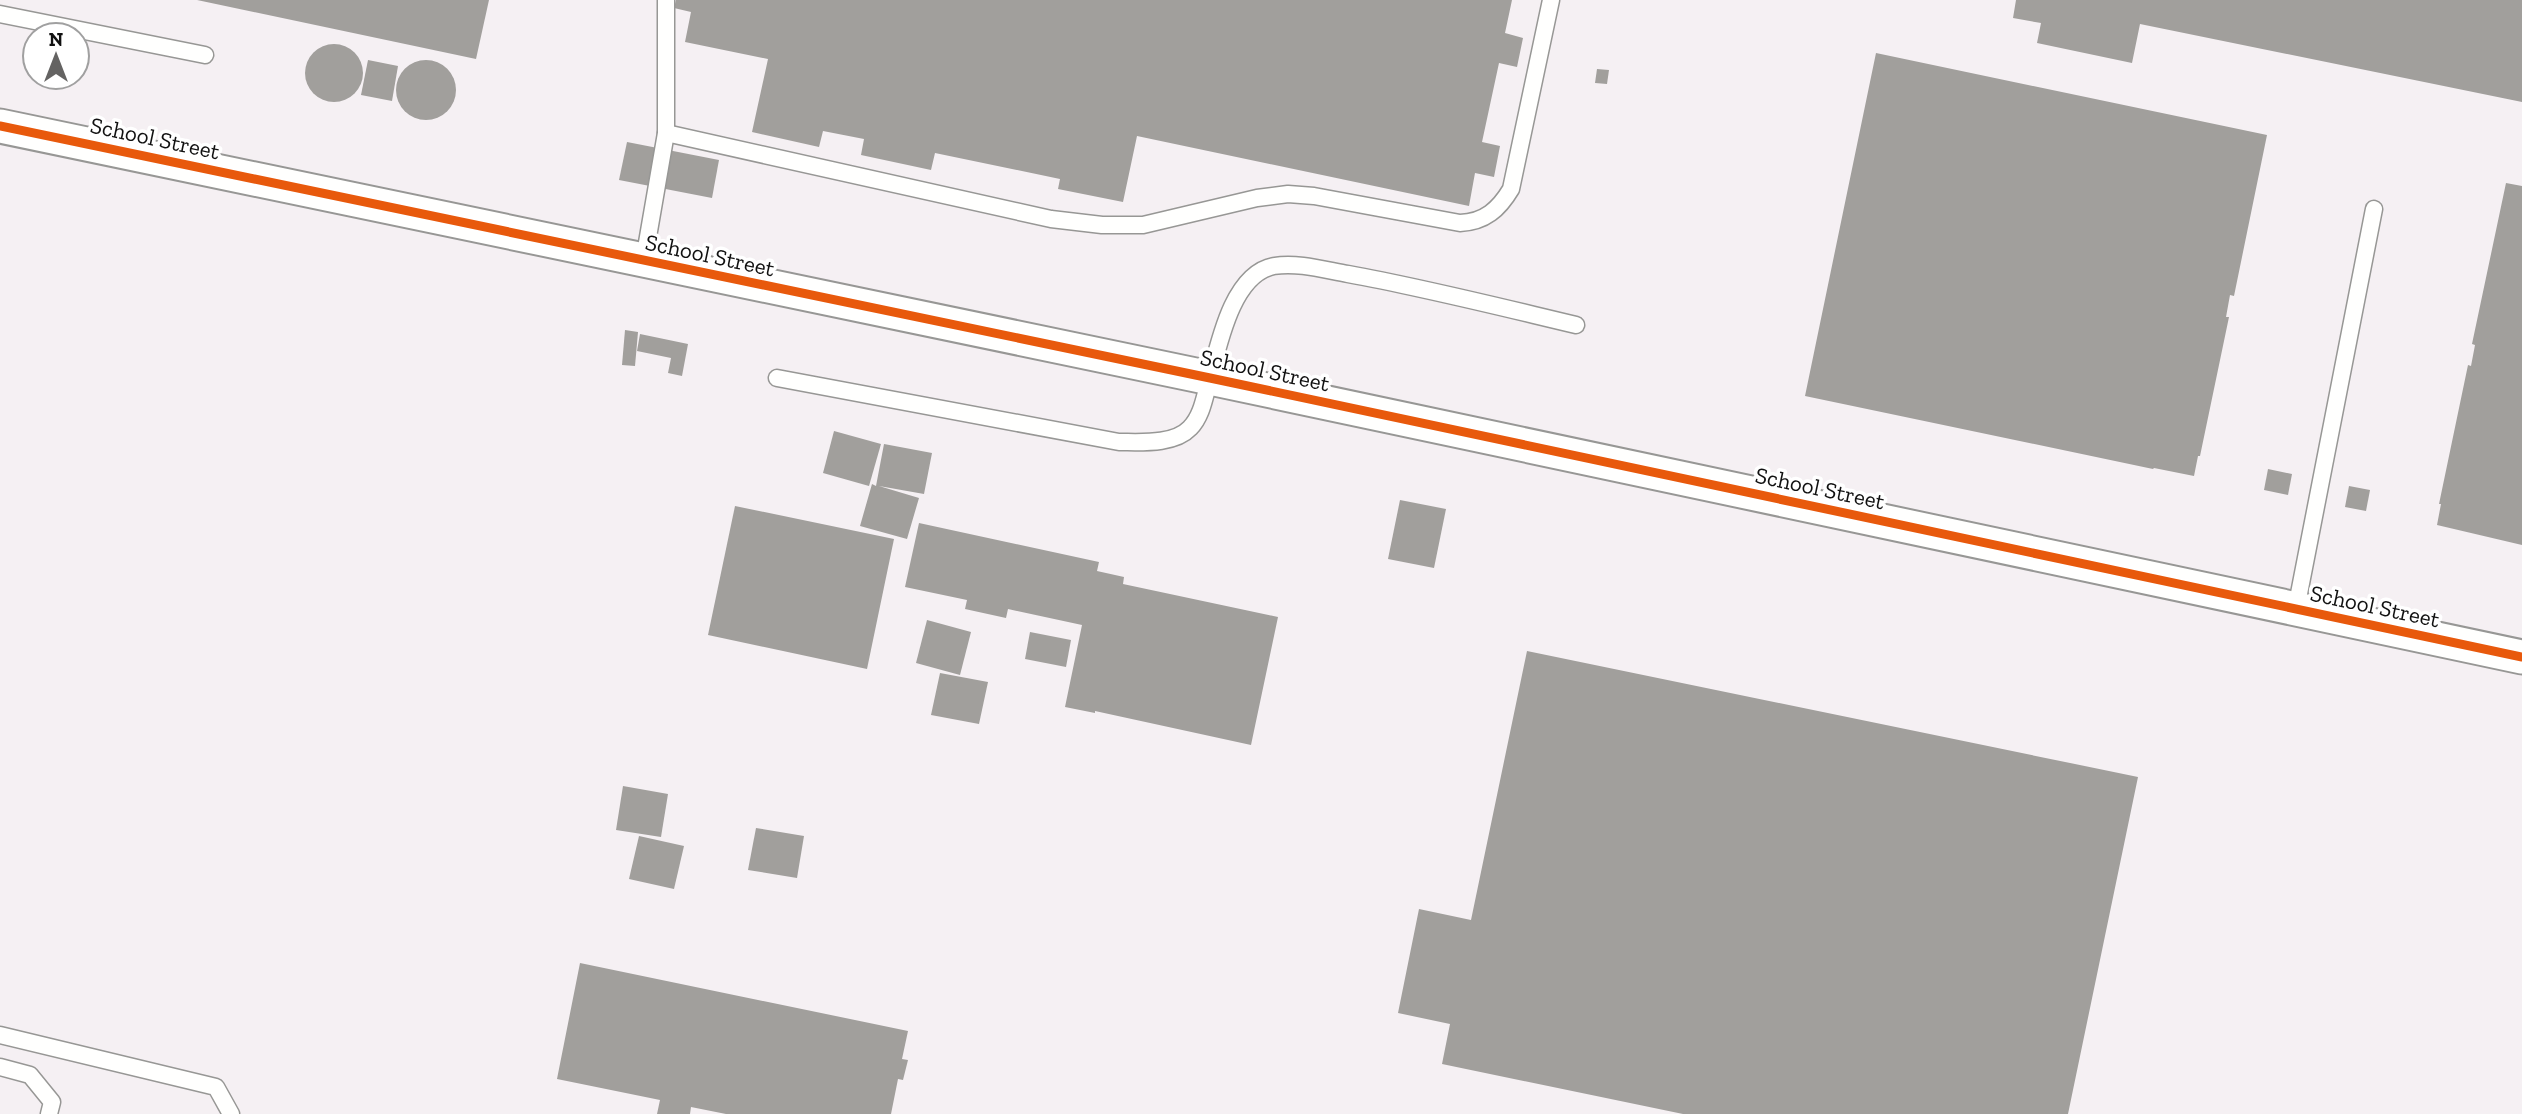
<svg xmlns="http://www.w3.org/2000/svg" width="2522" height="1114" viewBox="0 0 2522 1114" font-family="'Zilla Slab',serif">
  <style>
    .industrial { fill: #f5f0f3; fill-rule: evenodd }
    .building { fill: #a19f9c }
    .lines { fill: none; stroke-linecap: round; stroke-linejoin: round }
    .service-casing { stroke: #979795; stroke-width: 19 }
    .minor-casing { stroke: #979795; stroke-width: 37 }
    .service { stroke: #fffffe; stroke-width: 16 }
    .minor { stroke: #fffffe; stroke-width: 33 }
    .cycleway-casing { stroke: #fff; stroke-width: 13 }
    .cycleway { stroke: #e8590c; stroke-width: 9 }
    .labels { text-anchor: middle; stroke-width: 7; stroke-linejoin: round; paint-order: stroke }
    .street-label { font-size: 23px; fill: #111; stroke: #fff }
  </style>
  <rect width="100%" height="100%" fill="#fdfcf7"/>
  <path class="industrial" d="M0,0H2522V1114H0ZM35,35H77V77H35Z"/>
  <g class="building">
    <polygon points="197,0 489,0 476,59"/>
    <polygon points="676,0 1512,0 1505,33 1523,38 1517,67 1499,63 1482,142 1500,146 1494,177 1475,173 1469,206 1137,136 1123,202 1058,189 1060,179 935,153 931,170 861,155 864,139 823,131 819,147 752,132 768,59 685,42 691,12 674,8"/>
    <polygon points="2016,0 2522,0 2522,102 2140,24 2132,63 2037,43 2041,23 2013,18"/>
    <circle cx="334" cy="73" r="29"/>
    <polygon points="1876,53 2267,135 2234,296 2230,295 2226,317 2229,317 2200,456 2198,456 2194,476 2154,468 2153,469 1805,396"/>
    <polygon points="368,60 398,66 392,101 361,95"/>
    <circle cx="426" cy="90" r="30"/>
    <polygon points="1597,69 1609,70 1607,84 1595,83"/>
    <polygon points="627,142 719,160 712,198 619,180"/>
    <polygon points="2506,183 2522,186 2522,545 2437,525 2441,504 2439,504 2468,365 2471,366 2475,345 2472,344"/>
    <polygon points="625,330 638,332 635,366 622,365"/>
    <polygon points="640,334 688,344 682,376 668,373 671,358 637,351"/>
    <polygon points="834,431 881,444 869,486 823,473"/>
    <polygon points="884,444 932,453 924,494 879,486 919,498 907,539 860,526 872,484 876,486"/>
    <polygon points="2268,469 2292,474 2288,495 2264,490"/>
    <polygon points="2349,486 2370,490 2366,511 2345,507"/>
    <polygon points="1400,500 1446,509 1434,568 1388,559"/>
    <polygon points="735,506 894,539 867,669 708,635"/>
    <polygon points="919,523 1099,562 1097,571 1124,577 1123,584 1278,617 1251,745 1095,711 1095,713 1065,707 1082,625 1008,609 1006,618 965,609 967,600 905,587"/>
    <polygon points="927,620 971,632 960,675 916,663"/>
    <polygon points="1030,632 1071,640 1066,667 1025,659"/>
    <polygon points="1527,651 2138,777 2068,1114 1683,1114 1442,1064 1450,1024 1398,1013 1419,909 1471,920"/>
    <polygon points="940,673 988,682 979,724 931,715"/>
    <polygon points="623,786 668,794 661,837 616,830"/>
    <polygon points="756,828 804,836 797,878 748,870"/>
    <polygon points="639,836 684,846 674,889 629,879"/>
    <polygon points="580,963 908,1031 902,1059 908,1060 903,1080 898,1079 891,1114 726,1114 691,1107 690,1114 657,1114 660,1100 557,1079"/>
  </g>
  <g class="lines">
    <g class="service-casing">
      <g id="service">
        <polyline points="0,14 205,55"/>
        <path d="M666,133L1051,219L1102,225H1143L1257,198L1288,194L1314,196L1460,223C1485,222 1499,209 1511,189L1551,0"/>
        <polyline points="644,260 666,133 666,0"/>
        <path d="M777,378L1119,442C1140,442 1174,445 1190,428C1201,417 1204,400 1208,385C1218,348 1231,274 1274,266C1298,262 1325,270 1348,274C1425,288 1500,307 1576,325"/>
        <polyline points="2296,609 2374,209"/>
        <polyline points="0,1035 216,1087 231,1114"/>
        <polyline points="0,1067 30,1075 52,1102 49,1114"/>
      </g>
    </g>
    <g class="minor-casing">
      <polyline id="minor" points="0,126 1210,378 2522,657"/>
    </g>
    <use href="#service" class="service"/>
    <use href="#minor" class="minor"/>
    <g class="cycleway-casing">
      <polyline id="cycleway" points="0,126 1210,378 2522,657"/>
    </g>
    <use href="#cycleway" class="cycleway"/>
  </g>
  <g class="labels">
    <g class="street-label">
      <text transform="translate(155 138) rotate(12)" y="8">School Street</text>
      <text transform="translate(710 255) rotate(12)" y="8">School Street</text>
      <text transform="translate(1265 370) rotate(12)" y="8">School Street</text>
      <text transform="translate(1820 488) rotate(12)" y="8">School Street</text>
      <text transform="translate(2375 606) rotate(12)" y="8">School Street</text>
    </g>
  </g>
  <g transform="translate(56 56)"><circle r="33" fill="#ffffff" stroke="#a0a0a0" stroke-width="2"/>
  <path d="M0-5L12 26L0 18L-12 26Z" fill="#646362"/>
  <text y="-10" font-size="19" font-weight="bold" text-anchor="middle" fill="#111111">N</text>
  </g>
</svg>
